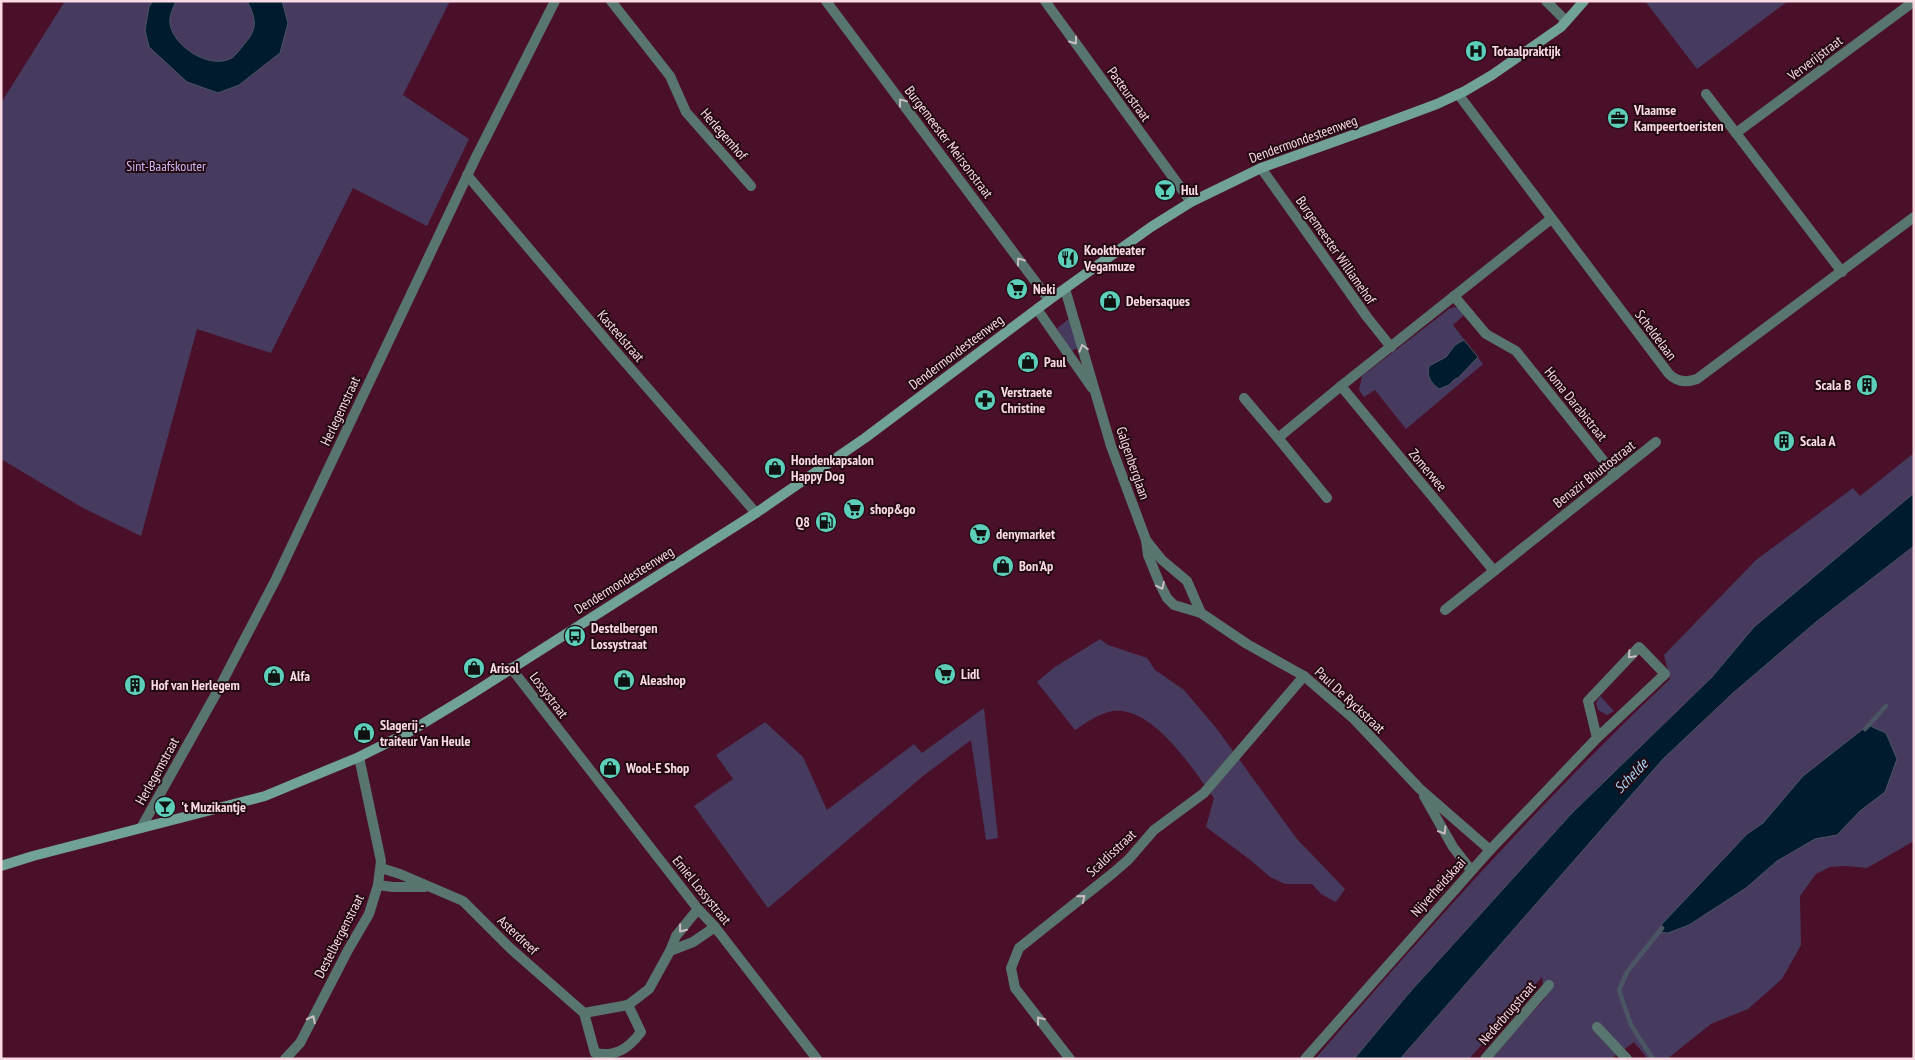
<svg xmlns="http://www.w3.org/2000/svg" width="1915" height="1060" viewBox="0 0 1915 1060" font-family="'PT Sans Narrow',sans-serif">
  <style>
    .green { fill: #463a5e }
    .water { fill: #001b2d; stroke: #4b5564 }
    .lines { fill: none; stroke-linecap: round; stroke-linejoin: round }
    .stream { stroke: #4b5564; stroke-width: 4.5 }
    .minor { stroke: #58766f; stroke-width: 10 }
    .secondary { stroke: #70a297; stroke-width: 10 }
    .oneway { stroke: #c9bdc1 }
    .labels { text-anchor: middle; stroke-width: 4; stroke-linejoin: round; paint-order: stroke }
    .poi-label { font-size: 14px; font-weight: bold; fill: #fadbe4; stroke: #220912; text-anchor: start }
    .street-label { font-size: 14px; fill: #fadbe4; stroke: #220912 }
    .park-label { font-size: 14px; fill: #cbb7f5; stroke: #220912 }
    .water-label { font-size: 15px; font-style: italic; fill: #a8d7f8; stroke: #220912 }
  </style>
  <rect width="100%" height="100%" fill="#4b1029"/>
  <g class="green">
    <polygon points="65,1 450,1 403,95 469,139 427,226 353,188 271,353 197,329 141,536 83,508 1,459 1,103"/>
    <polygon points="1645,1 1788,1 1697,69"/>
    <polygon points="1454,307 1459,308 1464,315 1453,325 1483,364 1406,429 1375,390 1364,397 1359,390 1362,376 1449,309"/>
    <polygon points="1070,318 1078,348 1071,351 1057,328"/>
    <path d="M1914,453V493L1754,627L1712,677L1572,813L1410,992L1354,1059H1315C1429,928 1544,798 1670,679L1664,655L1756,560L1853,488L1860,496Z"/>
    <polygon points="1914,546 1914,841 1867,868 1846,866 1830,867 1816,874 1800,896 1801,945 1782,979 1748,1009 1711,1024 1667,1059 1648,1059 1634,1042 1611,1059 1491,1059 1545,998 1542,977 1469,1059 1400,1059 1663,759 1733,693 1816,622"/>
    <path d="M1100,639L1108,645L1147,658L1155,670L1184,690L1217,729L1297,839L1345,889L1336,902L1321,894L1312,884H1285L1270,877L1249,859L1206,827L1214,798C1193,770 1151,701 1108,712C1096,716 1085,723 1075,730L1037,682L1055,667Z"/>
    <polygon points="1600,696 1614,711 1607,715 1598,710 1596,703"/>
    <polygon points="984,708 998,838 986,840 971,740 923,776 768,908 694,806 733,779 716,755 765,722 803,757 827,810 914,744 922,753"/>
  </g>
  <g class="water">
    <path d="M153,1H176C173,8 169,16 170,24C174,47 210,70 232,58C236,55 241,48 245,43C258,29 256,18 247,1H282L288,23L280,53L239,85L218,93L187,82L149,47L145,30L149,7Z"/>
    <path d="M1464,340L1478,357L1458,378L1455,379L1449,385L1439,389C1430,382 1427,377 1429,366L1446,357L1455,345Z"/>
    <polygon points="1914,493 1914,546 1816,622 1733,693 1663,759 1400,1059 1354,1059 1410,992 1572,813 1712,677 1754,627"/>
    <polygon points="1868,725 1886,733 1897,759 1885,792 1860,811 1837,835 1815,839 1777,861 1746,888 1689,925 1668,933 1658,932 1662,924 1747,834 1763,823 1803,776"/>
  </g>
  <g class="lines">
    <g class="stream">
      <polyline points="1865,729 1886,706"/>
      <polyline points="1653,1059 1631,1025 1619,990 1627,972 1662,928"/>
    </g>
    <g class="minor">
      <polyline points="611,1 670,76 686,112 751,186"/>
      <polyline points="826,1 1049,300"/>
      <polyline points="1045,1 1191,202"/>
      <polyline points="1546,1 1566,21"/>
      <path d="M1458,94L1669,374C1677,382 1686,383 1697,379L1914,217"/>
      <polyline points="1706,94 1842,272"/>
      <polyline points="1736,133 1909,5"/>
      <polyline points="1261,168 1367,317 1391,347"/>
      <polyline points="467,175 612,347 756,513"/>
      <polyline points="1065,289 1111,446 1146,540 1148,555 1159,582 1167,598 1174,605 1201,613 1247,644 1304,676 1354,719 1420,789 1490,850"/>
      <polyline points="1454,296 1486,334 1516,351 1615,475"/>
      <polyline points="1037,309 1092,388"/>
      <polyline points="1341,386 1494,571"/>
      <polyline points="1244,398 1278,438"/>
      <polyline points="1327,498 1278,438 1341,386 1551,219"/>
      <polyline points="1146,540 1162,560 1187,581 1201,613"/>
      <polyline points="1445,610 1656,442"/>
      <polyline points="511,668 698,909 715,927 817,1059"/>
      <polyline points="1424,796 1453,847 1471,870"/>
      <polyline points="141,828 217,692 276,579 476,157 555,1"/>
      <polyline points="381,868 400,874 463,901 510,948 584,1013 628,1005 649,989 670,951 676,936 698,909"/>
      <polyline points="378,885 393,887 425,887"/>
      <polyline points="670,951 693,942 715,927"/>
      <path d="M584,1013L595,1053C616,1057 628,1049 641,1032L628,1005"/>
      <polyline points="1597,1027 1627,1059"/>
      <polyline points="285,1059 300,1043 348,950 369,914 378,885 381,861 359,757"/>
      <polyline points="1070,1059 1015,988 1011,968 1019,948 1113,873 1128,860 1154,830 1204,793 1304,676"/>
      <polyline points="1305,1059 1490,850 1597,738 1665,674 1639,647 1588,701 1597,738"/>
      <polyline points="1485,1059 1549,985"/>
    </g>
    <polyline class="secondary" points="1,866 33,856 265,796 359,757 409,732 470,695 756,513 865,438 1049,300 1151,227 1191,202 1261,168 1375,127 1437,104 1465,91 1492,75 1561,27 1584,1"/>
  </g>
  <defs><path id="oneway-chevron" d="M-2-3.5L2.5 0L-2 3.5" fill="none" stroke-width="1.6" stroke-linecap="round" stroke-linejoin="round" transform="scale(1.25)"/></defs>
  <g class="oneway">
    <use href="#oneway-chevron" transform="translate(1074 41) rotate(54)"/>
    <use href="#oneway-chevron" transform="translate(902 102) rotate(-127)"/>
    <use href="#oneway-chevron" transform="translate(1020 261) rotate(-126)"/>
    <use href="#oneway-chevron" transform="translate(1083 348) rotate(-106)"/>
    <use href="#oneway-chevron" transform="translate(1161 586) rotate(65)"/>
    <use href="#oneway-chevron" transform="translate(1631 655) rotate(133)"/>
    <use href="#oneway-chevron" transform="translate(1443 831) rotate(59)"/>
    <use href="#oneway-chevron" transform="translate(1082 898) rotate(-39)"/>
    <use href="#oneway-chevron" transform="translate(682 929) rotate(129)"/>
    <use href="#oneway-chevron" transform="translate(312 1019) rotate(-63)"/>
    <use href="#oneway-chevron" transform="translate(1040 1020) rotate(-128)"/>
  </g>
  <defs>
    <g id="hospital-disc" transform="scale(1.125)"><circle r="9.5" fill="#5dceb9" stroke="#220912"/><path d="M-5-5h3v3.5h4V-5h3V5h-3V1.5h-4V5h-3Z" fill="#111"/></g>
    <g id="office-disc" transform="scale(1.125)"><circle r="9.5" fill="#5dceb9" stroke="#220912"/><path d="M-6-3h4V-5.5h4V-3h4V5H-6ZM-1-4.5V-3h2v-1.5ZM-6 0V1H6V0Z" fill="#111"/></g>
    <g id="bar-disc" transform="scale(1.125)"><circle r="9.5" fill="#5dceb9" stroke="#220912"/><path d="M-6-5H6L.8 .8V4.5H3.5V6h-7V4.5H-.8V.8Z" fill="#111"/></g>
    <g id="restaurant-disc" transform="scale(1.125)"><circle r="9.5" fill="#5dceb9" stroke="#220912"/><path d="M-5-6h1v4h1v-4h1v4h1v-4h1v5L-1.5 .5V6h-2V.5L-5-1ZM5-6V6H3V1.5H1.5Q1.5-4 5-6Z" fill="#111"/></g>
    <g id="supermarket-disc" transform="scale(1.125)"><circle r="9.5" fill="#5dceb9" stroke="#220912"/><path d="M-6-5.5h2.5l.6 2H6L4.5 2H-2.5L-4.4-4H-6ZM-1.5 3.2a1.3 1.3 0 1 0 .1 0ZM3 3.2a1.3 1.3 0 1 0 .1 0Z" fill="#111"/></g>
    <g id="shop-disc" transform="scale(1.125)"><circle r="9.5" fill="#5dceb9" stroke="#220912"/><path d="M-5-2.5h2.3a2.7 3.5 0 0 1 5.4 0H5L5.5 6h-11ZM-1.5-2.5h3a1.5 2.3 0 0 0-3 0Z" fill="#111"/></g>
    <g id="building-disc" transform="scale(1.125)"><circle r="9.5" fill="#5dceb9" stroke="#220912"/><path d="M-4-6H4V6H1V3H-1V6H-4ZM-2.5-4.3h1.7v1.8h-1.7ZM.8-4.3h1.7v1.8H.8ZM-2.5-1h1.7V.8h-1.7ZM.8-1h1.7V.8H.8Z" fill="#111"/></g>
    <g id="pharmacy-disc" transform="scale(1.125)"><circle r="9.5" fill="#5dceb9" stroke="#220912"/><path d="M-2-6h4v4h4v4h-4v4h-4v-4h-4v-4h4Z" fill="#111"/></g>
    <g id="fuel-disc" transform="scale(1.125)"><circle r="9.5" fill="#5dceb9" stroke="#220912"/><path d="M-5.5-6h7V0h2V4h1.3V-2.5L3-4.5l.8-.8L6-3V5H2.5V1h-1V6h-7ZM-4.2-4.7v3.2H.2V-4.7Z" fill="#111"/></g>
    <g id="bus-disc" transform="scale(1.125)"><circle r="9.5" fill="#5dceb9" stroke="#220912"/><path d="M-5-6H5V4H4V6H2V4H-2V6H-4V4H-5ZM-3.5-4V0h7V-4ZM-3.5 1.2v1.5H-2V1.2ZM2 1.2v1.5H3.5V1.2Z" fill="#111"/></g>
  </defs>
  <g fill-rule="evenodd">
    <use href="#hospital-disc" x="1476" y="51"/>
    <use href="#office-disc" x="1618" y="118"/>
    <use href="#bar-disc" x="1165" y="190"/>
    <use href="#restaurant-disc" x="1068" y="258"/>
    <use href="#supermarket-disc" x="1017" y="289"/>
    <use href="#shop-disc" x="1110" y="301"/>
    <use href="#shop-disc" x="1028" y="362"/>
    <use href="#building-disc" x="1867" y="385"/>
    <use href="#pharmacy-disc" x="985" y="400"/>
    <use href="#building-disc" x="1784" y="441"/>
    <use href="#shop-disc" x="775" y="468"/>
    <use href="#supermarket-disc" x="854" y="509"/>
    <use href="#fuel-disc" x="826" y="522"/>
    <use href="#supermarket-disc" x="980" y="534"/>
    <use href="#shop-disc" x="1003" y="566"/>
    <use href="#bus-disc" x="575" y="636"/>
    <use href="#shop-disc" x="474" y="668"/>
    <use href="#supermarket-disc" x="945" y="674"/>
    <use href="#shop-disc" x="274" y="676"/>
    <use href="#shop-disc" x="624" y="680"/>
    <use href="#building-disc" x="135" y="685"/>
    <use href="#shop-disc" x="364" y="733"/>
    <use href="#shop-disc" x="610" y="768"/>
    <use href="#bar-disc" x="165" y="807"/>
  </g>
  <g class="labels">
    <g class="poi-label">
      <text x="1492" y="56">Totaalpraktijk</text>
      <text x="1634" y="115">Vlaamse<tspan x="1634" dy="16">Kampeertoeristen</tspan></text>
      <text x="1181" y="195">Hul</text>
      <text x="1084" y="255">Kooktheater<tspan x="1084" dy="16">Vegamuze</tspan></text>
      <text x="1033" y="294">Neki</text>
      <text x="1126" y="306">Debersaques</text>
      <text x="1044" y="367">Paul</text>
      <text x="1851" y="390" text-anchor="end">Scala B</text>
      <text x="1001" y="397">Verstraete<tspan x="1001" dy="16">Christine</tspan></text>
      <text x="1800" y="446">Scala A</text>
      <text x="791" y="465">Hondenkapsalon<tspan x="791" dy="16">Happy Dog</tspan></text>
      <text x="870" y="514">shop&amp;go</text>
      <text x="810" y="527" text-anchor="end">Q8</text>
      <text x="996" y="539">denymarket</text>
      <text x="1019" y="571">Bon'Ap</text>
      <text x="591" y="633">Destelbergen<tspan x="591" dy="16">Lossystraat</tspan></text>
      <text x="490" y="673">Arisol</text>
      <text x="961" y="679">Lidl</text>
      <text x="290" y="681">Alfa</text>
      <text x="640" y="685">Aleashop</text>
      <text x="151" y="690">Hof van Herlegem</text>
      <text x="380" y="730">Slagerij -<tspan x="380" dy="16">traiteur Van Heule</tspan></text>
      <text x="626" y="773">Wool-E Shop</text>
      <text x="181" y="812">'t Muzikantje</text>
    </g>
    <g class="street-label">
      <text transform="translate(1815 58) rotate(-37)" y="5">Ververijstraat</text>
      <text transform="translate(1129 94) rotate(54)" y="5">Pasteurstraat</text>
      <text transform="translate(724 134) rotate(49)" y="5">Herlegemhof</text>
      <text transform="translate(1303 139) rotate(-20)" y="5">Dendermondesteenweg</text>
      <text transform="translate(949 142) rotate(53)" y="5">Burgemeester Meirsonstraat</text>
      <text transform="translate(1336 250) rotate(55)" y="5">Burgemeester Williamehof</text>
      <text transform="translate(1656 335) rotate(53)" y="5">Scheldelaan</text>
      <text transform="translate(621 336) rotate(49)" y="5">Kasteelstraat</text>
      <text transform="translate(956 352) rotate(-37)" y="5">Dendermondesteenweg</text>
      <text transform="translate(1576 404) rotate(51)" y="5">Homa Darabistraat</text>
      <text transform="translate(340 411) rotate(-65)" y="5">Herlegemstraat</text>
      <text transform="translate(1133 463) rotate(71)" y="5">Galgenberglaan</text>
      <text transform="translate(1428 470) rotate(50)" y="5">Zomerwee</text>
      <text transform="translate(1594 474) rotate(-38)" y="5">Benazir Bhuttostraat</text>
      <text transform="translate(624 580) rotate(-32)" y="5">Dendermondesteenweg</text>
      <text transform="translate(549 695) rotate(53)" y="5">Lossystraat</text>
      <text transform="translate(1350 700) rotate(43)" y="5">Paul De Ryckstraat</text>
      <text transform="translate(157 771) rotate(-61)" y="5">Herlegemstraat</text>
      <text transform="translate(1111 853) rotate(-43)" y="5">Scaldisstraat</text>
      <text transform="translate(1438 887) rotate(-48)" y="5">Nijverheidskaai</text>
      <text transform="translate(702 890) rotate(51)" y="5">Emiel Lossystraat</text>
      <text transform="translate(518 935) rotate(43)" y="5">Asterdreef</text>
      <text transform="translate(339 936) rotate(-63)" y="5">Destelbergenstraat</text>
      <text transform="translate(1507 1013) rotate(-49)" y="5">Nederbrugstraat</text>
    </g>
    <g class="park-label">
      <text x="166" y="171">Sint-Baafskouter</text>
    </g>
    <g class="water-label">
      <text transform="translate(1631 776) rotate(-46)" y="5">Schelde</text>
    </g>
  </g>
  <rect width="1915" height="1060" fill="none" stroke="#fadbe4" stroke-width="5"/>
</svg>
